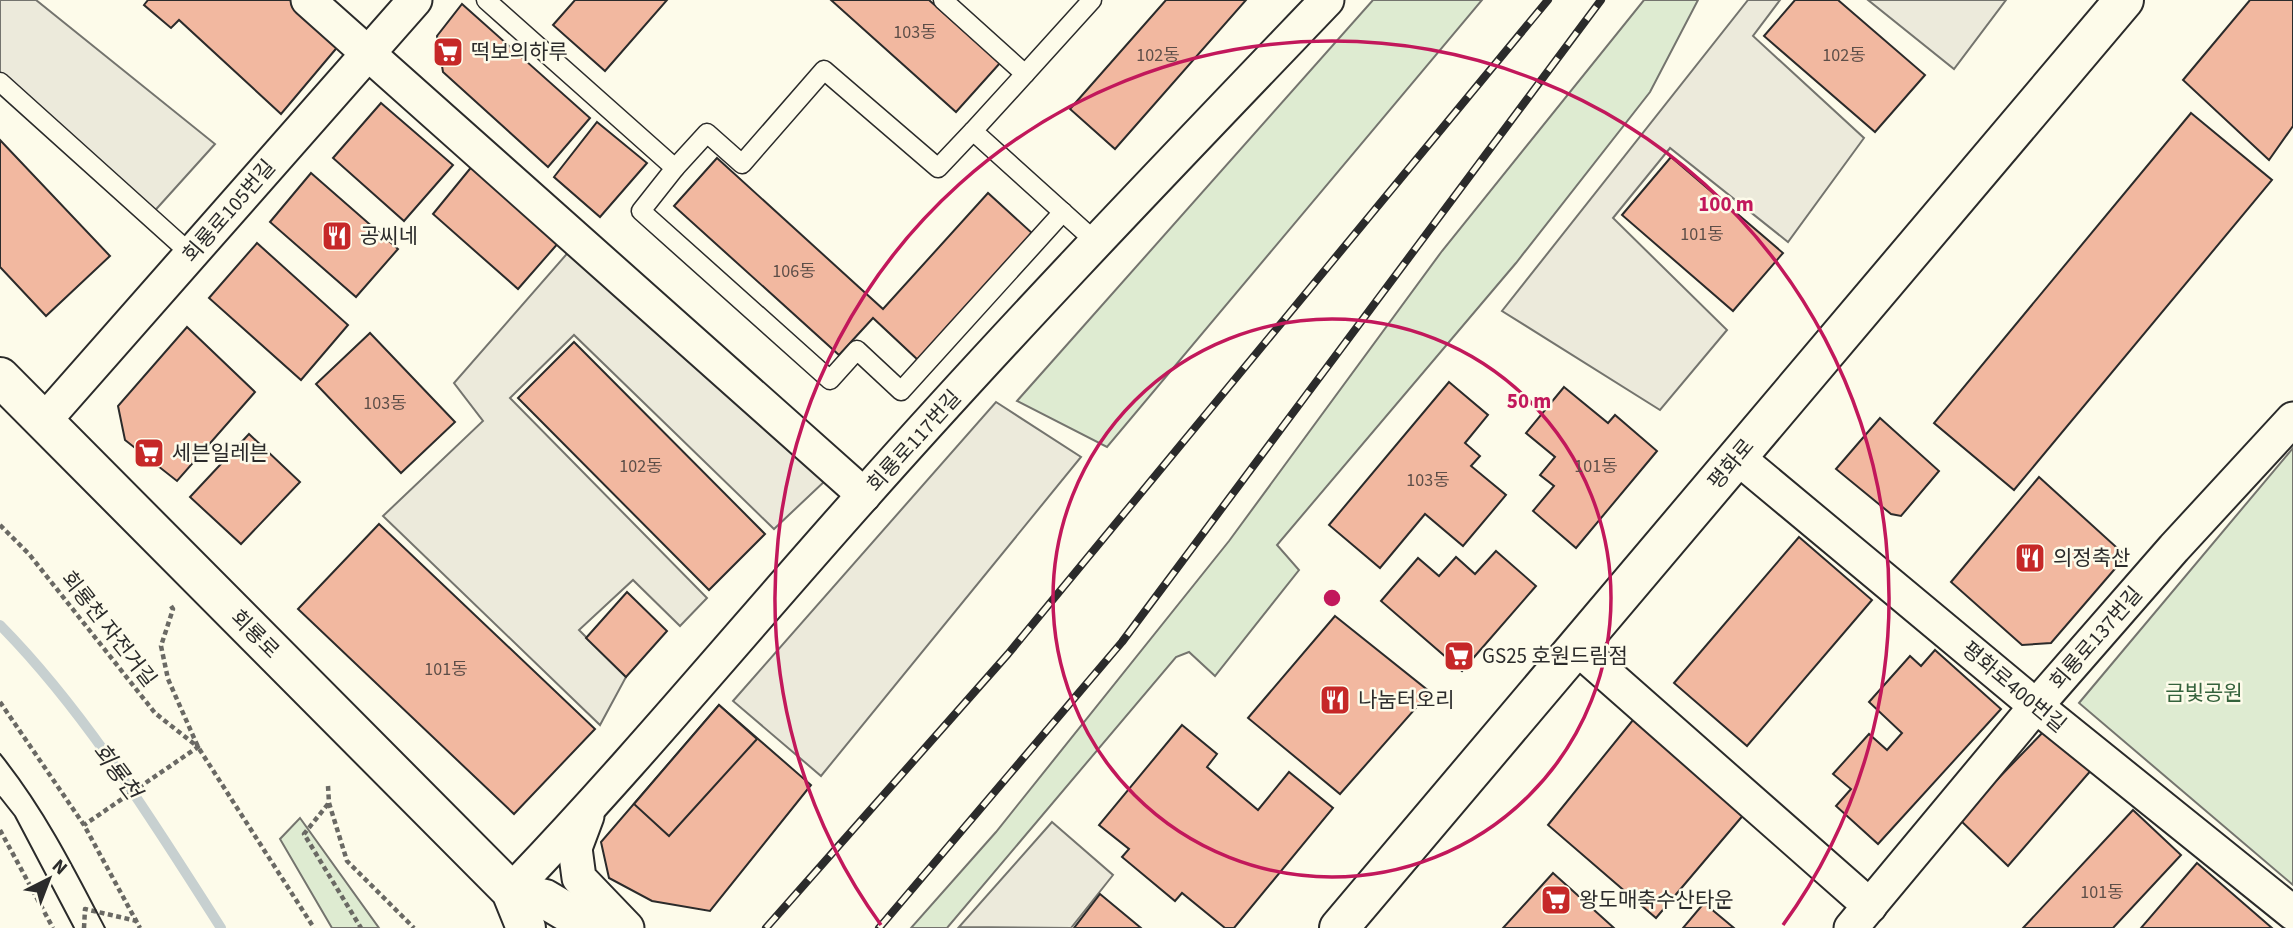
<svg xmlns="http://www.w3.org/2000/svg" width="2293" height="928" viewBox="0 0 2293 928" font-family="'Source Sans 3','Noto Sans KR',sans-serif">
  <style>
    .green { fill: #deebd1; stroke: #74746e; stroke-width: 2 }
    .parking { fill: #eceadb; stroke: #74746e; stroke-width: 2 }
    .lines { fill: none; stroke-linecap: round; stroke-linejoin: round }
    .stream { stroke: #c7d0d0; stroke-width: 10 }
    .building { fill: #f2b8a0; stroke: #2b2b2b; stroke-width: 2 }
    .lane-casing { stroke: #2b2b2b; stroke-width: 21 }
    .street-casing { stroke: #2b2b2b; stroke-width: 37 }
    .secondary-casing { stroke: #2b2b2b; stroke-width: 42 }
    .path { stroke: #6a6964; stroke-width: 4.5; stroke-dasharray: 5 3.5; stroke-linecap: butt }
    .lane { stroke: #fdfbea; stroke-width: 18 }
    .street { stroke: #fdfbea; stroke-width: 33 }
    .secondary { stroke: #fdfbea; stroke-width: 38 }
    .tram { stroke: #2b2b2b; stroke-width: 2 }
    .rail-casing { stroke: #2b2b2b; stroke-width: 8 }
    .rail { stroke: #fdfbea; stroke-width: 5; stroke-dasharray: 16; stroke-linecap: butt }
    .ring { fill: none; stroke: #c2185b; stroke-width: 3.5 }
    .labels { text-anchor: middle; stroke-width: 5; stroke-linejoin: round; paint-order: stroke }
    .number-label { font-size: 18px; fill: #5d4e48 }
    .poi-label { font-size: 21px; fill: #2b2b2b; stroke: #fdfbea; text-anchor: start }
    .street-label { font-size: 21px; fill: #2b2b2b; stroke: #fdfbea }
    .park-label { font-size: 21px; fill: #34623c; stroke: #fdfbea }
    .water-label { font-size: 23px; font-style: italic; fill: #2b2b2b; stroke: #fdfbea }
    .centre { fill: #c2185b; stroke: #fdfbea; stroke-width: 3.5 }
    .ring-label { font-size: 21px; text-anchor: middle; font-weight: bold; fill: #c2185b; stroke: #fdfbea; stroke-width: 5; stroke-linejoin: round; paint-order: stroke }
  </style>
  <rect width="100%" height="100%" fill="#fdfbea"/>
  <g class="green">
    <polygon points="1373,0 1482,0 1107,447 1017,401"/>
    <polygon points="1644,0 1698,0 1650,92 1516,263 1277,545 1299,570 1215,676 1189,652 1176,657 947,928 911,928 996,832 1229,541 1442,251"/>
    <polygon points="2293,448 2293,885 2079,703"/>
    <polygon points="300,818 379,928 332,928 280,839"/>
  </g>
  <g class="parking">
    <polygon points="0,0 36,0 215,144 150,216 0,82"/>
    <polygon points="1748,0 1780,0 1753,36 1864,138 1788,242 1670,148 1613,218 1727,330 1660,410 1502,311"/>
    <polygon points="1868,0 2006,0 1954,69"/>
    <polygon points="572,248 827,479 774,529 574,335 510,398 707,598 680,626 633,580 579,630 626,677 600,725 383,516 483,421 454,383"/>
    <polygon points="996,402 1081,457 821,776 733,701"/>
    <polygon points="1052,822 1113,875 1071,928 959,927"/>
  </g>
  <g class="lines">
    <path class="stream" d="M0,625C86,712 155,825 221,928"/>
  </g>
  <g class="building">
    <polygon points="148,0 290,0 340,44 281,114 179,20 171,28 144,5"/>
    <polygon points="575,0 667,0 605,71 553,25"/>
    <polygon points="831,0 929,0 1000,63 956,112"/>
    <polygon points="1166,0 1246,0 1115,149 1070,109"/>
    <polygon points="1795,0 1838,0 1925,75 1875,132 1764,36"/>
    <polygon points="2250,0 2293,0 2293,126 2269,160 2183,80"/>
    <polygon points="462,4 590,118 548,167 443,72 437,36"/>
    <polygon points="381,103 453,165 404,221 333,158"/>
    <polygon points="2191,113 2272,180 2014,490 1934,423"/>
    <polygon points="597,122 647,163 600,217 554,177"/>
    <polygon points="0,140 110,256 46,316 0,267"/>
    <polygon points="1671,157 1783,253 1733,311 1622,215"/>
    <polygon points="717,158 883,309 988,193 1033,234 918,360 873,318 839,355 674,206"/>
    <polygon points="473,165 560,241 518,289 433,214"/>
    <polygon points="311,173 398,249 356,297 270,222"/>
    <polygon points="257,243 348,325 301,380 209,298"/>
    <polygon points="187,327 255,392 177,481 125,440 118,406"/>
    <polygon points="370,333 455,422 401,473 316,384"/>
    <polygon points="574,342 765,534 709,590 518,398"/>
    <polygon points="1449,382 1488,415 1465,443 1480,456 1471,466 1506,495 1463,546 1425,514 1380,568 1329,525"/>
    <polygon points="1564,387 1608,423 1615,415 1657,451 1576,548 1533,511 1554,486 1540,475 1555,457 1526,433"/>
    <polygon points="1880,418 1939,471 1901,516 1891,514 1836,469"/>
    <polygon points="249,434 300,482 241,544 190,497"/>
    <polygon points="2039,477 2126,556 2051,643 2022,645 1951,582"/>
    <polygon points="379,524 595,729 514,814 298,609"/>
    <polygon points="1799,537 1872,600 1747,746 1674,683"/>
    <polygon points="1496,551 1536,586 1462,671 1381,601 1418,558 1439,576 1456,557 1475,574"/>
    <polygon points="627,592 667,631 626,677 586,638"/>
    <polygon points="1335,616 1430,692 1340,794 1248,718"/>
    <polygon points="1935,650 2001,709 1878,844 1836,806 1851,789 1833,774 1869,734 1887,750 1902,733 1869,702 1910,656 1921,666"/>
    <polygon points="719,705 811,785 710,911 652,901 609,878 601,842"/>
    <polygon points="719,705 757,739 669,836 634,804"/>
    <polygon points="1633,720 1745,813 1656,918 1548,825"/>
    <polygon points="1182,725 1217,754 1207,767 1258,810 1289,772 1333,808 1234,928 1225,928 1182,893 1175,901 1122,857 1129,849 1099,825"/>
    <polygon points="2047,728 2093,768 2008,866 1959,819"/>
    <polygon points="2133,810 2181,855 2113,928 2023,928"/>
    <polygon points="2197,863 2272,928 2141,928"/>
    <polygon points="1553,873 1614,928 1503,928"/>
    <polygon points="1100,894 1141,928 1074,928"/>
    <polygon points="1704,903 1734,928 1683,928"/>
  </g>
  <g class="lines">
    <g class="lane-casing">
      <g id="lane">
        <polyline points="486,0 675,168 641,211 830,380 857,350 901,391 1063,212"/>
        <polyline points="943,0 1025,74 973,131 1096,242"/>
        <polyline points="1025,74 1092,0"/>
        <polyline points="0,82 191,254"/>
        <polyline points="675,168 707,133 742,164 824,70 938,168 973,131"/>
      </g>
    </g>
    <g class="street-casing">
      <g id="street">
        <polyline points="308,0 864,495"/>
        <polyline points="44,421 415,0"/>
        <polyline points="1737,457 2036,706 2293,913"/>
        <polyline points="1576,647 1870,906"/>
        <polyline points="587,816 575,848 579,878 627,928"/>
        <path d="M511,891C633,764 745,628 862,497C1013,327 1170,164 1327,0"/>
        <polyline points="1851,928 2036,706 2174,548 2293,419"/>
      </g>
    </g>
    <g class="secondary-casing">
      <g id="secondary">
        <polyline points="0,377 511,891 526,928"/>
        <polyline points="511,891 545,899 594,928"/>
        <polyline points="1339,928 2124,0"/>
      </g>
    </g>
    <g class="path">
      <polyline points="0,525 29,554 155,713 198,747 84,825"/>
      <polyline points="171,606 173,609 161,646 168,679 198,747 314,928"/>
      <polyline points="0,702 84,825 140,928"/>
      <polyline points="328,786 329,803 347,861 414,928"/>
      <polyline points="328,804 304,834 361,928"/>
      <polyline points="0,830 53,928"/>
      <polyline points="84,928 85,909 137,921"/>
    </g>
    <use href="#lane" class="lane"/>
    <use href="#street" class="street"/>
    <use href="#secondary" class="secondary"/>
    <g class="tram">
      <path d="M0,754C43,807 74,868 105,928"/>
      <polyline points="0,797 15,816 74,928"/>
    </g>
    <g class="rail-casing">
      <g id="rail">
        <polyline points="766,928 1008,654 1548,0"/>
        <polyline points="879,928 1122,642 1601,0"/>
      </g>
    </g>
    <use href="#rail" class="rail"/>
  </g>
  <g class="ring">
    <circle cx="1332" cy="598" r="279"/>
    <path d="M881 925A557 557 0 1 1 1783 925"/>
  </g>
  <defs>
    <g id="supermarket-square" transform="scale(1.575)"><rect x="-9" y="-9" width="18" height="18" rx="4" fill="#c62828" stroke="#fdfbea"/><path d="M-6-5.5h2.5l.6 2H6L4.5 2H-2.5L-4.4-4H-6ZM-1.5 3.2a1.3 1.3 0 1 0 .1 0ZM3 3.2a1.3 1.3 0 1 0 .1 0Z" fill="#fff"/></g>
    <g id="restaurant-square" transform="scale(1.575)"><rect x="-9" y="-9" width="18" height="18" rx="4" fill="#c62828" stroke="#fdfbea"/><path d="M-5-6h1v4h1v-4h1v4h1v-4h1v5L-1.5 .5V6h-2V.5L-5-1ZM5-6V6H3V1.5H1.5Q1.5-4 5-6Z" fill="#fff"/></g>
  </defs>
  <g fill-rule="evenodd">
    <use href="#supermarket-square" x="448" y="52"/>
    <use href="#restaurant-square" x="337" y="236"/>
    <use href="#supermarket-square" x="149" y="453"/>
    <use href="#restaurant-square" x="2030" y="558"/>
    <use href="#supermarket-square" x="1459" y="656"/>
    <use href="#restaurant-square" x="1335" y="700"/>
    <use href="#supermarket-square" x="1556" y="900"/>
  </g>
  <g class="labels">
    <g class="number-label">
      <text x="915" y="38">103동</text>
      <text x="1158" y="61">102동</text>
      <text x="1844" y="61">102동</text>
      <text x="1702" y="240">101동</text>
      <text x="794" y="277">106동</text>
      <text x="385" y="409">103동</text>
      <text x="641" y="472">102동</text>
      <text x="1596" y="472">101동</text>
      <text x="1428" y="486">103동</text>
      <text x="446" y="675">101동</text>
      <text x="2102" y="898">101동</text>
    </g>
    <g class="poi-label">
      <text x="471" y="59">떡보의하루</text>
      <text x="360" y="243">공씨네</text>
      <text x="172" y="460">세븐일레븐</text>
      <text x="2053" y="565">의정축산</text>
      <text x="1482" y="663">GS25 호원드림점</text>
      <text x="1358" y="707">나눔터오리</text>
      <text x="1579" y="907">왕도매축수산타운</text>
    </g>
    <g class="street-label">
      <text transform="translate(229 211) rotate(-49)" y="7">회룡로105번길</text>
      <text transform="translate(914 441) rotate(-48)" y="7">회룡로117번길</text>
      <text transform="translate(1731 464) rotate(-50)" y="7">평화로</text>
      <text transform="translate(109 629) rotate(52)" y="7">회룡천 자전거길</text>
      <text transform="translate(255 634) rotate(45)" y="7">회룡로</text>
      <text transform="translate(2096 638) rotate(-49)" y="7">회룡로137번길</text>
      <text transform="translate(2014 687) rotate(40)" y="7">평화로400번길</text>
    </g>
    <g class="park-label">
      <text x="2204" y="700">금빛공원</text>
    </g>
    <g class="water-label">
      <text transform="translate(117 771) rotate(53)" y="8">회룡천</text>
    </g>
  </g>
  <circle cx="1332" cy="598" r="10" class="centre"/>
  <g class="ring-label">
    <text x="1726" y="211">100 m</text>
    <text x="1529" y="408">50 m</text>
  </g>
  <g transform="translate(49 879) rotate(42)" stroke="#fdfbea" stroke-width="5" paint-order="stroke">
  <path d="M0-5L12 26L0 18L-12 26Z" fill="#2b2b2b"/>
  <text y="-10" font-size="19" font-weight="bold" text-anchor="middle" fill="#2b2b2b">N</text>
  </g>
</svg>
